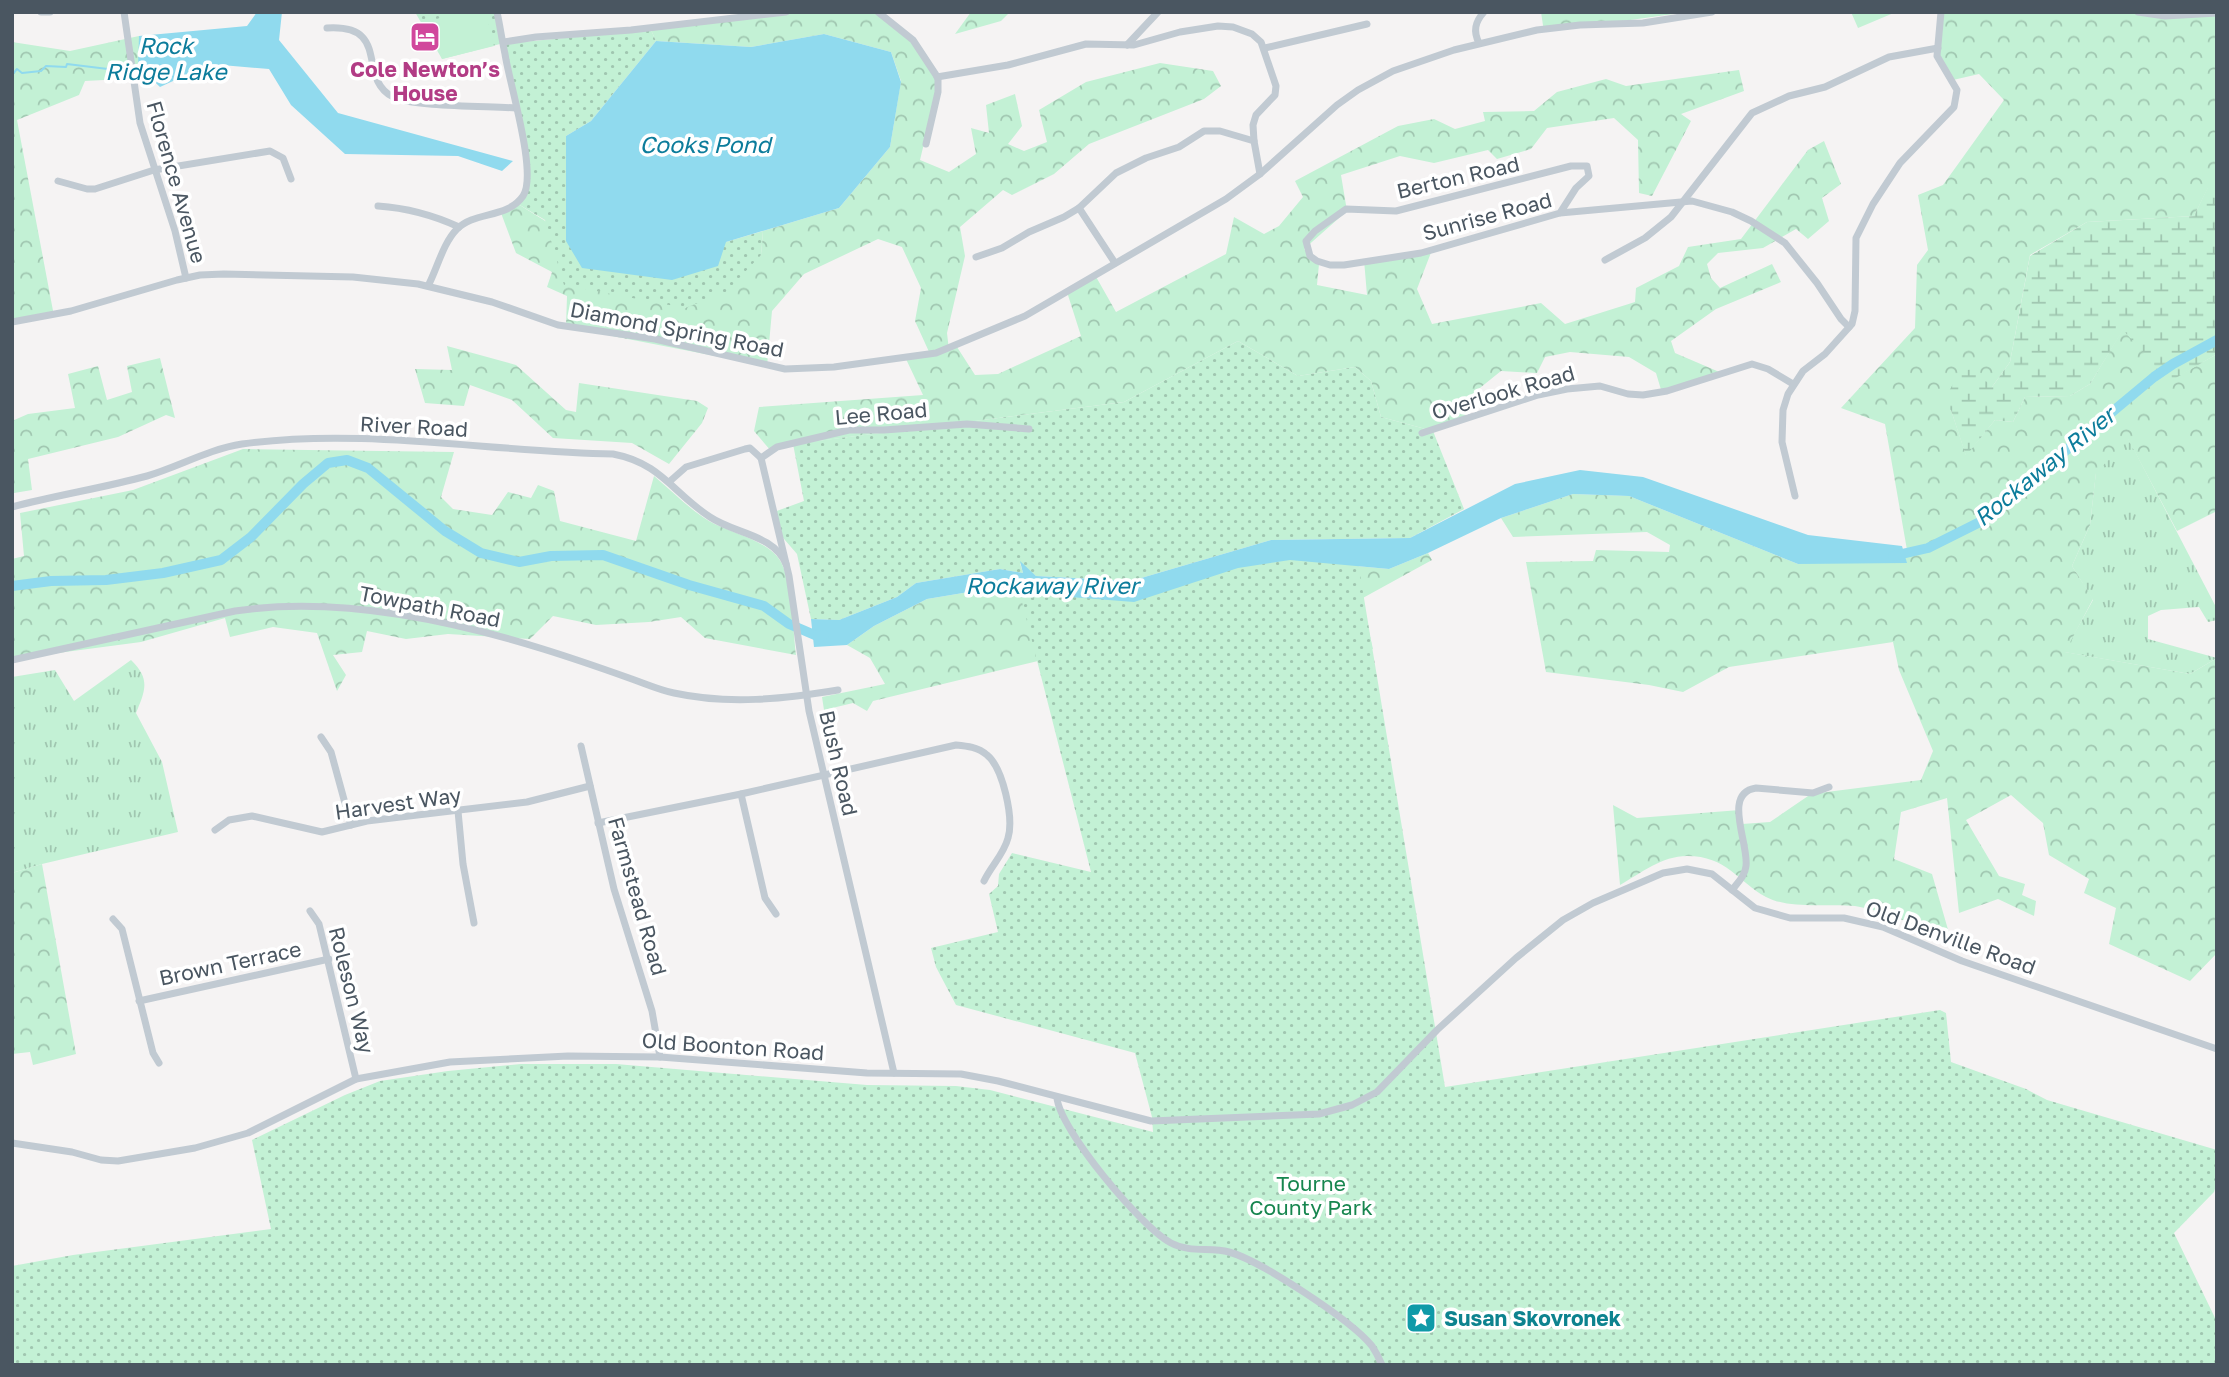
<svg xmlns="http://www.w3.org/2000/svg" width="2229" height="1377" viewBox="0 0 2229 1377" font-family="'Golos Text',sans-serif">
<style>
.grass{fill:url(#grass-tufts)}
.forest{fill:url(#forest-crowns)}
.wetland{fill:url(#wetland-marsh)}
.park{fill:url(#park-dots)}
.pitch{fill:#c3f1d5}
.water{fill:#90daee}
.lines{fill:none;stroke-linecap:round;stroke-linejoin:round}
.stream{stroke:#90daee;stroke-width:2}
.river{stroke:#90daee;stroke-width:10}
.minor{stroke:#c1cad2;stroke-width:7}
.labels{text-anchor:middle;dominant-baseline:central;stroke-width:7;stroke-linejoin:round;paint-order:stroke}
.hotel-label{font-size:21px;font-weight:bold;fill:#b23c85;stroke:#fff}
.street-label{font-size:21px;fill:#4a5661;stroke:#fff}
.park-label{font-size:21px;fill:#17864f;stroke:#fff}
.culture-label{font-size:21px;font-weight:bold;fill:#0d838f;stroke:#fff;text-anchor:start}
.water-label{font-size:23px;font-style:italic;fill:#0c7c9b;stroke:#fff}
</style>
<defs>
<pattern id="grass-tufts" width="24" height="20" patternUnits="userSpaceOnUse" patternTransform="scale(1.75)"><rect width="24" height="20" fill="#c3f1d5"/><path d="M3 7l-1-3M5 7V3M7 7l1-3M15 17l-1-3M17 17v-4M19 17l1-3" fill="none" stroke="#a0c6b0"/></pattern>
<pattern id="forest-crowns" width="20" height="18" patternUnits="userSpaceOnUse" patternTransform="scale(1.75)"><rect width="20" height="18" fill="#c3f1d5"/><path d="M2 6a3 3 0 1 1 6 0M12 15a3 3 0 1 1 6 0" fill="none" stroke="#a0c6b0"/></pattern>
<pattern id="wetland-marsh" width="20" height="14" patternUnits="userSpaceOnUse" patternTransform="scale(1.75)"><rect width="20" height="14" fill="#c3f1d5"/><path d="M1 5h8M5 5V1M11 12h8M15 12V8" fill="none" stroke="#a0c6b0"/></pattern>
<pattern id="park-dots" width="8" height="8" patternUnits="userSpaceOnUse" patternTransform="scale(1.75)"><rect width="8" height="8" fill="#c3f1d5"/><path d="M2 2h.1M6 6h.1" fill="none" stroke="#a0c6b0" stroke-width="1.8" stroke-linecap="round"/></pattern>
</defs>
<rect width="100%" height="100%" fill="#f5f3f3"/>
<!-- grass -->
<g class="grass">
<path d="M2128 438 2217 609V620L2208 622 2199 607 2161 610 2148 616V639L2217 658 2190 674 2064 652 2093 600 2072 566 2090 525 2096 472Z"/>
<path d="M131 660C151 679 145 691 136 713L162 762 178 832 42 864 12 873V677L55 670 74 701Z"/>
</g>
<!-- forest -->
<g class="forest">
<path d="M802 12H875L912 37 939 81 920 160 949 172 976 154 971 128 989 133 986 105 1015 94 1022 126 1008 144 1024 151 1047 142 1039 110 1086 82 1160 63 1213 71 1221 86 1204 99 1089 144 1054 174 1012 195 1003 190 960 227 965 256 947 333 949 350 957 347 975 375 998 374 1081 336 1067 292 1095 275 1116 312 1226 254 1234 217 1264 234 1279 226 1303 197 1295 181 1398 126 1434 119 1455 129 1485 121 1483 112 1534 111 1557 92 1606 79 1626 86 1739 70 1744 91 1681 114 1691 121 1652 196 1639 193 1638 140 1614 118 1547 128 1531 149 1497 159 1488 150 1434 163 1400 156 1341 175 1347 211 1304 249 1319 264 1317 285 1367 295 1364 260 1432 250 1417 289 1432 324 1541 303 1565 324 1635 302 1636 288 1679 266 1688 247 1741 239 1808 150 1824 141 1841 184 1822 198 1829 221 1808 239 1796 229 1763 248 1718 253 1707 264 1711 278 1720 288 1772 264 1781 282 1716 309 1671 341 1675 353 1724 374 1662 393 1656 373 1629 357 1570 352 1545 357 1537 373 1501 371 1460 404 1468 420 1433 431 1381 417 1371 381 1355 367 1298 376 1238 341 1124 402 794 444 771 451 754 431 759 407 923 395 906 359 930 354 915 321 921 288 902 247 878 239 804 274 772 311 767 366 566 327 567 296 547 287 552 272 516 253 501 213 518 204 685 308 761 255 763 231 839 208 890 147 901 81 891 52 824 34 751 47 656 41 651 30Z"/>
<path d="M971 12H1010L1001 21 955 34Z"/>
<path d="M1541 12H1688L1544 32Z"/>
<path d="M1851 12H1896L1858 28Z"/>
<path d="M1943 12H2217V188H2208L2194 216 2087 222 2030 255 2010 362 1992 387 1951 410 1966 455 1995 420 2013 422 2025 397 2070 396 2090 384 2123 329 2169 381 2217 354V511L2177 531 2128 439 2096 473 2090 525 2072 566 2093 599 2065 652 2190 674 2217 658V953L2190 981 2109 944 2116 908 2084 893 2089 879 2049 855 2043 823 2011 795 1966 820 1999 876 2025 884 2022 895 2036 901 2034 916 1998 899 1959 913 1947 798 1901 812 1894 859 1932 874 1951 940C1920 928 1888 911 1855 906 1828 903 1791 910 1766 897 1737 881 1727 856 1687 856 1662 856 1641 873 1620 885L1613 805 1637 818 1740 810 1742 824 1770 822 1811 794 1921 780 1933 751 1899 670 1893 642 1729 667 1683 692 1649 685 1546 672 1526 562 1593 561 1596 550 1669 552 1670 545 1647 532 1513 537 1501 518 1573 494 1629 496 1798 564 1907 550 1885 424 1841 408 1915 328 1917 265 1928 250 1918 195 1943 185 2004 100 1979 74 1953 80 1938 59Z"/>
<path d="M139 36V68L123 79 85 81 79 95 17 120 54 316 12 323V42L70 51Z"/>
<path d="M447 346 516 365 566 410 576 412 579 383 697 401 708 408 702 423 669 464 632 443 553 438 512 400 470 385 464 406 425 403 415 369 452 370Z"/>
<path d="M160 358 175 418 166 415 118 437 28 459 32 490 14 493 12 421 28 414 75 408 68 374 98 366 107 400 132 392 127 366Z"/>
<path d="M243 449 454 452 441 497 453 509 492 515 508 492 531 498 538 485 554 491 560 521 636 541 654 476C672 491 689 509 709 521 729 533 771 540 782 564 792 587 793 629 796 655L705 638 681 617 649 622 596 625 553 616 530 639 448 634 406 639 367 631 362 652 333 655 346 675 337 691 317 633 273 627 230 637 225 618 141 642 12 659V559L24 556 20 513 133 490Z"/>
<path d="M1428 553 1432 560 1361 599 1373 649 1195 637 1038 661 873 701 867 711 853 703 824 710 822 697 885 684 870 658 847 645 874 626 927 599 981 590 1134 602 1290 560 1389 569Z"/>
<path d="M42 864 76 1054 33 1065 30 1052 12 1054V873Z"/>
</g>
<!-- wetland -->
<path class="wetland" d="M2208 187 2217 188V354L2169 382 2123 330 2090 384 2070 396 2025 397 2013 422 1995 420 1966 456 1951 410 1941 406 1960 371 1974 369 1992 387 2010 362 2030 256 2087 222 2194 216Z"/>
<!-- park -->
<g class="park">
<path d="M415 12H495L501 44 651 30 656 41 591 121 566 136 726 242 763 231 761 255 726 292 685 308 564 285 545 220 518 204 529 176 500 44 442 59Z"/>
<path d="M1238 341 1298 376 1355 367 1371 381 1381 417 1433 431 1464 509 1410 538 1271 540 1131 581 1036 576 1020 563 1023 573 1000 569 916 583 897 597 839 620 811 619 797 554 778 532 774 512 804 501 793 444 1124 402Z"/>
<path d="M1357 556 1445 1087 1940 1010 1946 1013 1951 1062 2026 1089 2047 1100 2217 1150V1182L2214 1192 2174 1233 2217 1322V1365H12V1266L73 1255 271 1229 252 1140 345 1095 380 1081 448 1071 521 1064H616L867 1085 956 1086 990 1090 1153 1132 1152 1117 1135 1053 956 1005 936 967 931 948 998 932 989 894 998 886 999 874 1012 853 1091 872 1018 586 1100 590 1239 559Z"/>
</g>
<!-- pitch -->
<path class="pitch" d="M466 12 470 18 486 14 494 46 442 59 432 20Z"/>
<!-- water -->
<g class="water">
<path d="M257 12H282L279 40 338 113 513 161 502 171 458 156 345 154 291 105 269 69 210 64 160 87 138 66 139 36 247 26Z"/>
<path d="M824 34 891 52 901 82 890 147 839 208 726 242 718 266 672 280 582 268 566 241V136L591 121 656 41 751 47Z"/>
<path d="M1580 470 1643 477 1808 535 1902 546 1907 563 1798 564 1629 496 1573 494 1501 518 1428 553 1389 569 1290 560 1238 568 1134 602 981 590 927 599 874 626 847 645 814 647 811 619 839 620 897 597 916 583 1000 569 1023 573 1020 561 1036 576 1131 581 1271 540 1410 538 1515 484Z"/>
</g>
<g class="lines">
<!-- stream -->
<path class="stream" d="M12 75 17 69 22 73 41 71 46 66 66 67 67 64 116 70 126 65"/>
<!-- river -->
<g class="river">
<path d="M1893 556 1928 548 1980 522 2154 377 2173 364 2217 340"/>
<path d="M12 586 51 581 106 580 163 573 221 560 251 537 303 484 328 463 347 460 368 468 445 531 481 553 519 562 551 556 603 555 689 585 764 606 789 624 817 636 824 635"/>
</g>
<!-- minor -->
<g class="minor">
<path d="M41 12H50"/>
<path d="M124 12 140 123 175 231 186 278"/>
<path d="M878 12 913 40 938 78V92L926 144"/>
<path d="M2138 12 2165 16 2217 13"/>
<path d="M327 28C392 24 356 78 393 97 411 107 491 106 516 108"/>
<path d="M504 42 536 37 631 30 786 12"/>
<path d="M1479 43C1473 31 1475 22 1484 12"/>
<path d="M1127 45 1158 12"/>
<path d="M1265 48 1367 24"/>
<path d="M937 77 1008 65 1086 44 1134 45 1180 32 1218 26 1233 27 1252 34 1261 42 1276 86 1275 95 1256 115 1253 125 1254 141 1260 174"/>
<path d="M58 181 87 189H95L154 170 270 151 283 158 291 179"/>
<path d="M378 206C407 208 433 215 459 227"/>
<path d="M1079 208 1115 263"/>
<path d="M1560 213 1576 188 1589 176 1587 166H1571L1396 211 1346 209 1315 231 1306 241 1310 256 1317 261 1330 265H1344L1421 253 1560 213 1692 201 1732 212 1751 221 1785 243 1817 283 1841 319 1849 327"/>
<path d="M976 257 1002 248 1029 232 1064 217 1079 208 1116 173 1146 158 1179 147 1204 131H1220L1254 141"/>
<path d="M1605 260 1645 238 1671 217 1752 113 1789 96 1825 87 1889 57 1938 48"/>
<path d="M428 286C437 269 443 243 457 229 475 211 507 219 523 196 538 174 509 82 505 54 502 40 500 26 497 12"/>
<path d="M12 322 71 311 177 280 200 275 224 274 353 277 418 284 492 302 558 325 655 339 785 369 834 367 936 353 1025 316 1226 199 1260 174 1337 105 1358 90 1393 71 1454 50 1537 30 1580 25 1643 23 1712 12"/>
<path d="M1422 433 1538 395 1567 389 1600 386 1628 394 1643 395 1667 391 1752 364 1768 369 1793 384"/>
<path d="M761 458 789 576 809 711 894 1073"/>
<path d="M761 458 777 447 849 430H884L967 424 1029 429"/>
<path d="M669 482 686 467 745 449 750 448 761 458"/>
<path d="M1795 496 1782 442 1783 410 1788 394 1803 371 1825 354 1852 324 1855 311 1856 238 1873 204 1900 163 1954 107 1957 90 1937 56 1941 12"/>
<path d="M12 507C57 495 103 488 147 476 178 467 209 449 242 444 363 427 491 452 613 454 661 463 673 493 710 517 735 534 773 534 786 564"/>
<path d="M12 660 235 611C335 596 447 619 543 649 572 658 601 668 629 678 644 683 659 690 674 693 729 705 783 699 838 690"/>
<path d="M321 737 331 752 351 825"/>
<path d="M581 746 614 889 652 1011 660 1057"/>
<path d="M741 794 765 898 776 914"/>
<path d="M458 811 463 864 474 923"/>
<path d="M598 823 741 794 956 745C967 746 978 747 987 755 1003 768 1014 818 1008 838 1004 854 991 866 984 881"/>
<path d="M215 830 229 820 252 816 322 832 367 821 527 802 590 786"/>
<path d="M1732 890C1738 882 1745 876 1746 866 1749 843 1722 793 1756 788L1813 793 1829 787"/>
<path d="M310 911 319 924 356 1079"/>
<path d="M113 919 122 929 153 1053 159 1063"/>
<path d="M139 1001 329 959"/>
<path d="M1057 1098C1060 1130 1142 1228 1171 1243 1190 1253 1210 1247 1229 1252 1261 1261 1351 1320 1372 1346 1376 1352 1379 1358 1382 1365"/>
<path d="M12 1143 72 1152 101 1160 118 1161 195 1148 248 1133 356 1079 450 1062 568 1056 660 1057 867 1073 961 1074 998 1081 1151 1121 1319 1114 1352 1105 1377 1092 1437 1030 1516 958 1563 920 1593 903 1663 873 1687 869 1712 874 1755 908 1790 918H1844L1883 927 1962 961 2217 1049"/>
</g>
</g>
<!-- icons -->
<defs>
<g id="hotel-square" transform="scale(1.575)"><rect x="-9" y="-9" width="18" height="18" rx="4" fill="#d1479c" stroke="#fff"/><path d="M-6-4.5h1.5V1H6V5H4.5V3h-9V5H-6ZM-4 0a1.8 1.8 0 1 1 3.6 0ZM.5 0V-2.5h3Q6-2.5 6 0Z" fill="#fff"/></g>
<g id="sight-square" transform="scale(1.575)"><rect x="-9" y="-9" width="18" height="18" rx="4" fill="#0f9aa8" stroke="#fff"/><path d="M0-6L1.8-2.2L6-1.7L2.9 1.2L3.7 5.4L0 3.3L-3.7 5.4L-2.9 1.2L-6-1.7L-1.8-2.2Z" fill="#fff"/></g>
</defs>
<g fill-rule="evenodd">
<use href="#hotel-square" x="425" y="37"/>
<use href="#sight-square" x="1421" y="1318"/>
</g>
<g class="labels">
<!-- hotel labels -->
<g class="hotel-label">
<text x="425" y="69">Cole Newton’s<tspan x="425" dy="24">House</tspan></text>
</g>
<!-- street labels -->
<g class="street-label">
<text transform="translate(1458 177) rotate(-13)">Berton Road</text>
<text transform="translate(177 182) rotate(74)">Florence Avenue</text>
<text transform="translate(1487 216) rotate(-15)">Sunrise Road</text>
<text transform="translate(677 329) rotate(11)">Diamond Spring Road</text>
<text transform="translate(1503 392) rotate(-16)">Overlook Road</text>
<text transform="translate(881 413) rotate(-5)">Lee Road</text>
<text transform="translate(414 426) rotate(3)">River Road</text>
<text transform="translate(430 606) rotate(11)">Towpath Road</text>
<text transform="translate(839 763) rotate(77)">Bush Road</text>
<text transform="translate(398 803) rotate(-8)">Harvest Way</text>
<text transform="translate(638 896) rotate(74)">Farmstead Road</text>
<text transform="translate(1951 937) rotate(20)">Old Denville Road</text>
<text transform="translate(230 963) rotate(-12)">Brown Terrace</text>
<text transform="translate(352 990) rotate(76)">Roleson Way</text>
<text transform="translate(733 1046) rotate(4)">Old Boonton Road</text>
</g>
<!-- park labels -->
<g class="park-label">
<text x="1311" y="1183">Tourne<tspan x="1311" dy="24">County Park</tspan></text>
</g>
<!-- culture labels -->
<g class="culture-label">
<text x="1444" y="1318">Susan Skovronek</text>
</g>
<!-- water labels -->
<g class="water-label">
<text x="166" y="45">Rock<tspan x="166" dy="26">Ridge Lake</tspan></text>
<text x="705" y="144">Cooks Pond</text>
<text transform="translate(2044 466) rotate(-39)">Rockaway River</text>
<text x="1052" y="585">Rockaway River</text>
</g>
</g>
<!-- border -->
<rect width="2229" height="1377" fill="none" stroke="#4a5661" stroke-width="28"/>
</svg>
